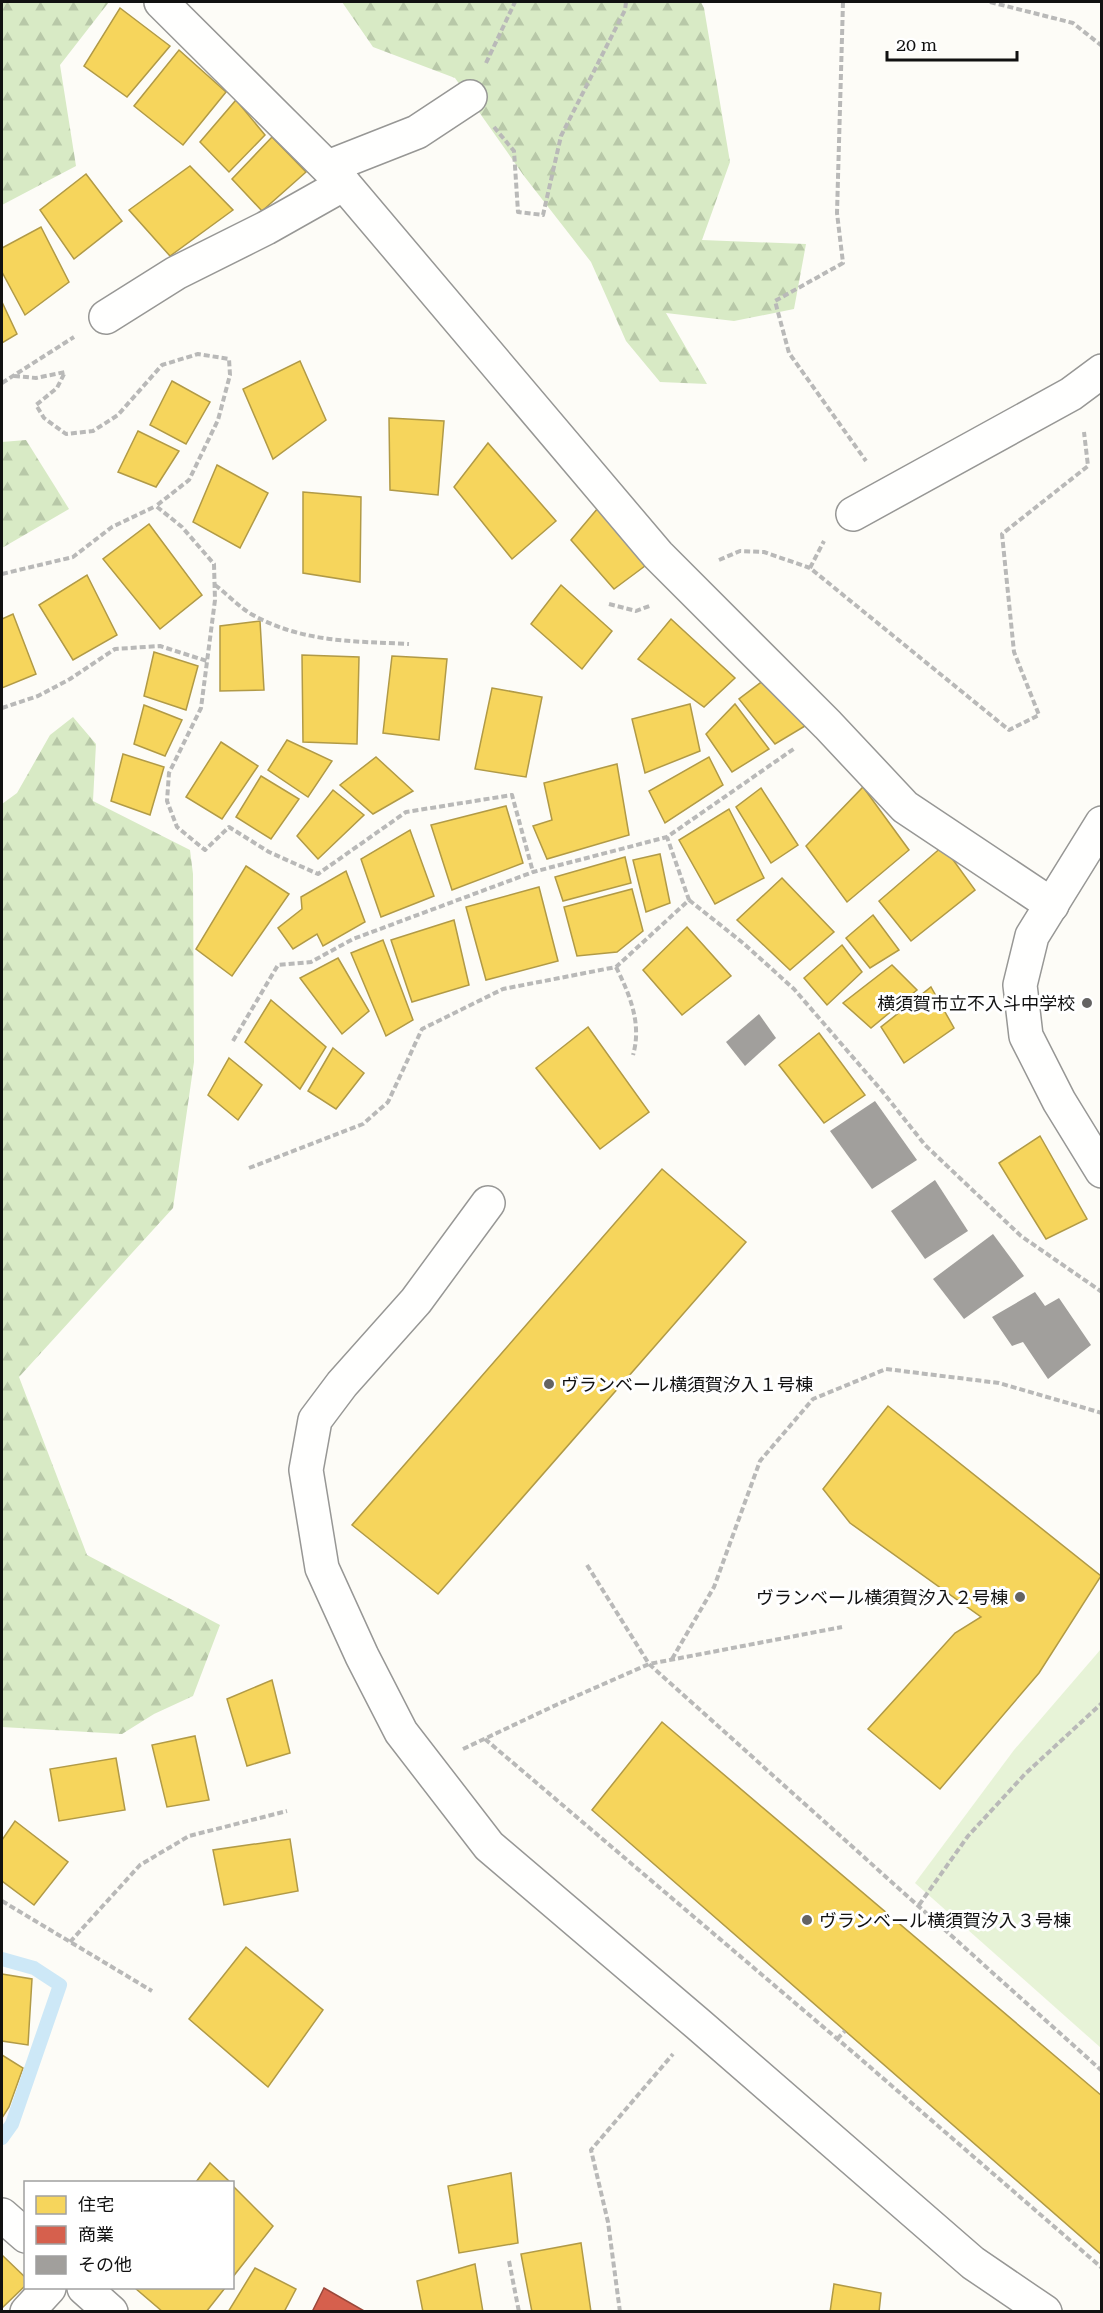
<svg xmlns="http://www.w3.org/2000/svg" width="1103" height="2313" viewBox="0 0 1103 2313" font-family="'Roboto Serif','Noto Sans JP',serif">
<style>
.forest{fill:url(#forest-firs)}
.park{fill:#e7f3d7}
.homes{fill:#f6d55c;stroke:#b19a46;stroke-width:1.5}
.shops{fill:#d6604d;stroke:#9b483b;stroke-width:1.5}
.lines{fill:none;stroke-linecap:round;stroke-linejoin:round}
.stream{stroke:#cde8f7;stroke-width:14}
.building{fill:#a19f9c}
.minor-casing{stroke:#979795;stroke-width:36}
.path{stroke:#b9b9b8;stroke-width:4;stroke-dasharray:6 3;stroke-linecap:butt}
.minor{stroke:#fffffe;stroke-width:33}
.poi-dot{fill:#646362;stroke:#fff;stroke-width:2}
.labels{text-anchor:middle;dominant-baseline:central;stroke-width:6;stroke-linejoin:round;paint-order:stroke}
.poi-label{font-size:18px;fill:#111;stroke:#fff;text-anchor:end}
</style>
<defs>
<pattern id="forest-firs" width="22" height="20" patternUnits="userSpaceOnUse" patternTransform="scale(1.5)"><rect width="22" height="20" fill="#d8eac5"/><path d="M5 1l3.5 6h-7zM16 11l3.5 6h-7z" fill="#b8c8a8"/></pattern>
</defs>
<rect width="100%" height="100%" fill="#fdfcf7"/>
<!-- forest -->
<g class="forest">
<path d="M2 2H109L60 65 76 166 2 205Z"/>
<path d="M342 2H701L704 8 730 162 702 240 806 244 794 309 734 321 666 313 707 384 660 382 626 341 591 262 524 176 455 78 373 47Z"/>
<path d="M26 440 69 509 2 548V442Z"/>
<path d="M73 717 96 744 93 801 190 850 193 874 194 1062 173 1208 19 1377 87 1555 220 1625 193 1696 154 1714 122 1734 2 1727V804L17 793 50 735Z"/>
</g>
<!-- park -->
<path class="park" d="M1101 1649V2048L915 1883 1014 1750Z"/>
<!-- homes -->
<g class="homes">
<path d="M120 8 170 46 127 97 84 66Z"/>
<path d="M179 50 226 92 183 145 134 106Z"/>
<path d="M236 100 265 135 229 172 200 142Z"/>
<path d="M272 137 306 172 262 211 232 179Z"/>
<path d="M190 166 233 210 170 256 129 210Z"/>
<path d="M86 174 122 221 74 259 40 210Z"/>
<path d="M41 227 69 282 25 315 2 272V248Z"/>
<path d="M2 302 17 334 2 343Z"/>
<path d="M300 361 326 420 273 459 243 389Z"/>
<path d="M172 381 210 402 186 444 150 425Z"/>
<path d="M389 418 444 421 438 495 390 490Z"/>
<path d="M138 431 179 451 156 487 118 472Z"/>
<path d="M488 443 556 521 512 559 454 487Z"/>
<path d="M217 465 268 493 240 548 193 522Z"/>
<path d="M303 492 361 497 360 582 303 573Z"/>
<path d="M598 508 649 563 614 589 571 540Z"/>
<path d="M149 524 202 595 160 629 103 559Z"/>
<path d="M87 575 117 635 73 660 39 605Z"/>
<path d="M561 585 612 631 582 669 531 624Z"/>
<path d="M13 614 36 674 2 688V619Z"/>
<path d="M671 619 735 678 704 707 638 659Z"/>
<path d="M260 621 264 690 220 691V626Z"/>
<path d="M154 652 198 666 186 710 144 696Z"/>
<path d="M302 655 359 657 357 744 303 742Z"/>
<path d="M392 656 447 659 439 740 383 733Z"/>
<path d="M768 677 810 723 775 744 739 699Z"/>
<path d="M492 688 542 697 526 777 475 769Z"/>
<path d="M690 704 700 751 645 773 632 719Z"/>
<path d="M735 704 769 749 732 772 706 734Z"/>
<path d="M144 705 182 720 165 756 134 744Z"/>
<path d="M287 740 332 761 308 797 268 770Z"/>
<path d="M221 742 258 766 222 819 186 797Z"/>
<path d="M123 754 164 767 150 815 111 801Z"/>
<path d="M376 757 413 791 373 814 340 785Z"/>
<path d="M709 757 723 785 665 823 649 791Z"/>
<path d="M617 764 629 835 547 859 533 826 552 820 544 783Z"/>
<path d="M261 776 299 799 271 839 236 817Z"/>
<path d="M863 787 909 850 847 902 806 846Z"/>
<path d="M761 788 798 845 771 863 736 807Z"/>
<path d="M333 790 364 815 318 859 297 836Z"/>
<path d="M506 806 523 863 452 890 431 825Z"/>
<path d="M729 809 764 878 715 904 679 840Z"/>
<path d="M410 830 434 896 381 917 361 859Z"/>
<path d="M943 846 975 890 911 941 879 901Z"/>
<path d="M660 854 670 903 646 912 633 860Z"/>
<path d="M625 857 631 883 563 901 555 877Z"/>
<path d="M246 866 289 894 232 976 196 949Z"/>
<path d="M346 871 365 922 323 946 317 934 293 949 278 928 302 909 301 897Z"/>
<path d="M782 878 834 932 790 970 737 920Z"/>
<path d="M539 887 558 961 486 980 466 907Z"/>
<path d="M632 889 643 931 617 952 577 956 564 907Z"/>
<path d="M873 915 899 950 870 968 846 938Z"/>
<path d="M454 920 469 985 412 1002 391 940Z"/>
<path d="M687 927 731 976 682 1015 643 970Z"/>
<path d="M383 940 413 1020 386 1036 351 953Z"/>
<path d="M842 945 862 972 827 1005 804 978Z"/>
<path d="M338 958 369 1011 342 1034 300 978Z"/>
<path d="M892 965 917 990 871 1028 843 1003Z"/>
<path d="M931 987 954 1028 904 1063 881 1027Z"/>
<path d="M271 1000 326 1047 300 1089 245 1042Z"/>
<path d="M588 1027 649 1112 600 1149 536 1068Z"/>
<path d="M819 1033 865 1095 824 1123 779 1065Z"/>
<path d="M333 1048 364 1073 336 1109 308 1091Z"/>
<path d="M229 1058 262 1085 238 1120 208 1095Z"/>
<path d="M1040 1136 1087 1219 1046 1239 999 1163Z"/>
<path d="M662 1169 746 1242 438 1594 352 1525Z"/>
<path d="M888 1406 1101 1576 1039 1673 940 1789 868 1729 955 1633 981 1617 850 1523 823 1489Z"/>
<path d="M272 1680 290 1753 247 1766 227 1699Z"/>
<path d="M662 1722 1102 2096V2255L592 1810Z"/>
<path d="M195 1736 209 1800 167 1807 152 1745Z"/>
<path d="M116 1758 125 1810 59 1821 50 1769Z"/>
<path d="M15 1821 68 1862 34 1905 2 1881V1840Z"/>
<path d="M290 1839 298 1891 224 1905 213 1850Z"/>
<path d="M246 1947 323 2010 268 2087 189 2019Z"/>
<path d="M2 1974 32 1979 28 2045 2 2041Z"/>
<path d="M2 2055 23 2068 9 2107 2 2118Z"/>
<path d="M210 2163 230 2182H196Z"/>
<path d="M511 2173 518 2243 459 2253 448 2186Z"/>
<path d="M232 2185 273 2226 232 2278Z"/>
<path d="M581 2243 591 2312H532L521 2254Z"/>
<path d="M2 2255 26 2278V2285L2 2308Z"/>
<path d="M475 2264 483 2312H423L417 2281Z"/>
<path d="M255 2268 296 2289 284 2312H228Z"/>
<path d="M834 2284 881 2293 879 2312H830Z"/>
<path d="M135 2288H225L206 2312H163Z"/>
</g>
<!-- shops -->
<path class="shops" d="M324 2288 366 2312H312Z"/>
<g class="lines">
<!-- stream -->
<path class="stream" d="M2 1959 34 1968 60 1985 12 2124 2 2138"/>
</g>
<!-- building -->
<g class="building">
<path d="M759 1014 776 1038 745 1066 726 1042Z"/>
<path d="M875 1101 917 1160 872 1189 830 1131Z"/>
<path d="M935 1180 968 1231 925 1259 891 1211Z"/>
<path d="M993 1234 1024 1276 964 1319 933 1279Z"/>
<path d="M1035 1292 1045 1306 1059 1298 1091 1345 1048 1379 1023 1342 1012 1346 992 1317Z"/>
</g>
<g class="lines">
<!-- minor casing -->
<g class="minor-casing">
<g id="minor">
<path d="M161 2 344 184 658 555 828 725 905 807 1052 905"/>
<path d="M328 167 417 132 470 97"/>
<path d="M106 317 176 273 266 228 344 184"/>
<path d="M853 514 1071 394 1102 371"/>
<path d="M1102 823 1032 936 1020 985 1026 1036 1059 1101 1102 1171"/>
<path d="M488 1203 416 1301 342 1384 315 1420 306 1470 322 1568 362 1656 401 1732 489 1846 698 2024 973 2263 1045 2312"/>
<path d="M2 2215 26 2236"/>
<path d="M84 2288 111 2312"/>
<path d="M27 2312 49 2288"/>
</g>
</g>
<!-- path -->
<g class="path">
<path d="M843 2 837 213 843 263 775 301 789 353 866 461"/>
<path d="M990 2 1073 23 1102 46"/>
<path d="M486 63 515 2"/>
<path d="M494 127 514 151 518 212 543 215 561 136 625 10 626 2"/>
<path d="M14 376 36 378 65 372 57 388 36 405 44 418 66 434 93 431 118 415 162 365 198 354 229 359 230 375 218 420 189 480 156 506 182 527 214 564 215 600 201 708 169 773 167 801 177 827 205 850 229 827 269 852 318 874 406 812 512 795 533 872"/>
<path d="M2 383 74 337"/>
<path d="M719 560 740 551 764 552 810 568 1009 730 1039 715 1014 652 1002 534 1088 466 1084 432"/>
<path d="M810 568 824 541"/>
<path d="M2 574 73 557 112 527 156 506"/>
<path d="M215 585C227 594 238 606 251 614 303 643 352 641 409 644"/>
<path d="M609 604 636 611 652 605"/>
<path d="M2 708 38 696 70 679 115 649 160 646 207 661"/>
<path d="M689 900 743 943 794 989 882 1091 925 1145 1021 1236 1102 1292"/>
<path d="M616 967C630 995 642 1024 633 1055"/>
<path d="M233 1041 278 965 311 962 353 939 533 872 667 837 795 748"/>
<path d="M249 1168 363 1124 388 1102 422 1029 503 989 616 967 689 900 667 837"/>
<path d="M587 1565 649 1664 1102 2071"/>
<path d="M672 1659 714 1587 760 1461 813 1399 886 1369 999 1383 1102 1413"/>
<path d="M485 1739 855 2054 1102 2268"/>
<path d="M463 1749 556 1705 649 1664 842 1627"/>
<path d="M2 1901 152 1991"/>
<path d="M919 1905 968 1836 1025 1774 1102 1703"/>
<path d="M70 1942 140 1865 189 1836 287 1811"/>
<path d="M837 2039 845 2031"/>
<path d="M509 2261 519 2312"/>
<path d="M620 2312 608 2222 591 2150 673 2054"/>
</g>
<!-- minor -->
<use href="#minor" class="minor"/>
</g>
<!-- markers -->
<g class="poi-dot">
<circle cx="1087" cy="1003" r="6"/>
<circle cx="549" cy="1384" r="6"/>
<circle cx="1020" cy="1597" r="6"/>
<circle cx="807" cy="1920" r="6"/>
</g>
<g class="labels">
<!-- poi labels -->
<g class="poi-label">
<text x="1075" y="1003">横須賀市立不入斗中学校</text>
<text x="561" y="1384" text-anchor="start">ヴランベール横須賀汐入１号棟</text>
<text x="1008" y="1597">ヴランベール横須賀汐入２号棟</text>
<text x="819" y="1920" text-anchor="start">ヴランベール横須賀汐入３号棟</text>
</g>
</g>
<!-- border -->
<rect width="1103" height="2313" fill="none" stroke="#111111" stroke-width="6"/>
<!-- legend -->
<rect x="24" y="2181" width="210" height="108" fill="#ffffff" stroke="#a0a0a0" stroke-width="1.5"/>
<rect x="36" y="2196" width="30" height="18" fill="#f6d55c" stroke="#a0a0a0" stroke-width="1.5"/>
<text x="78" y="2211" font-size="18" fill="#111111">住宅</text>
<rect x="36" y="2226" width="30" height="18" fill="#d6604d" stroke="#a0a0a0" stroke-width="1.5"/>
<text x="78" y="2241" font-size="18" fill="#111111">商業</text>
<rect x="36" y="2256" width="30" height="18" fill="#a19f9c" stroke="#a0a0a0" stroke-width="1.5"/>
<text x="78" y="2271" font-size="18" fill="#111111">その他</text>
<!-- scale -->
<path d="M887 51v9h130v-9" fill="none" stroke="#111111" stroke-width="3"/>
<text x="896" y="51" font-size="18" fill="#111111" stroke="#ffffff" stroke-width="4.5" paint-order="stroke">20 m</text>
</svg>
